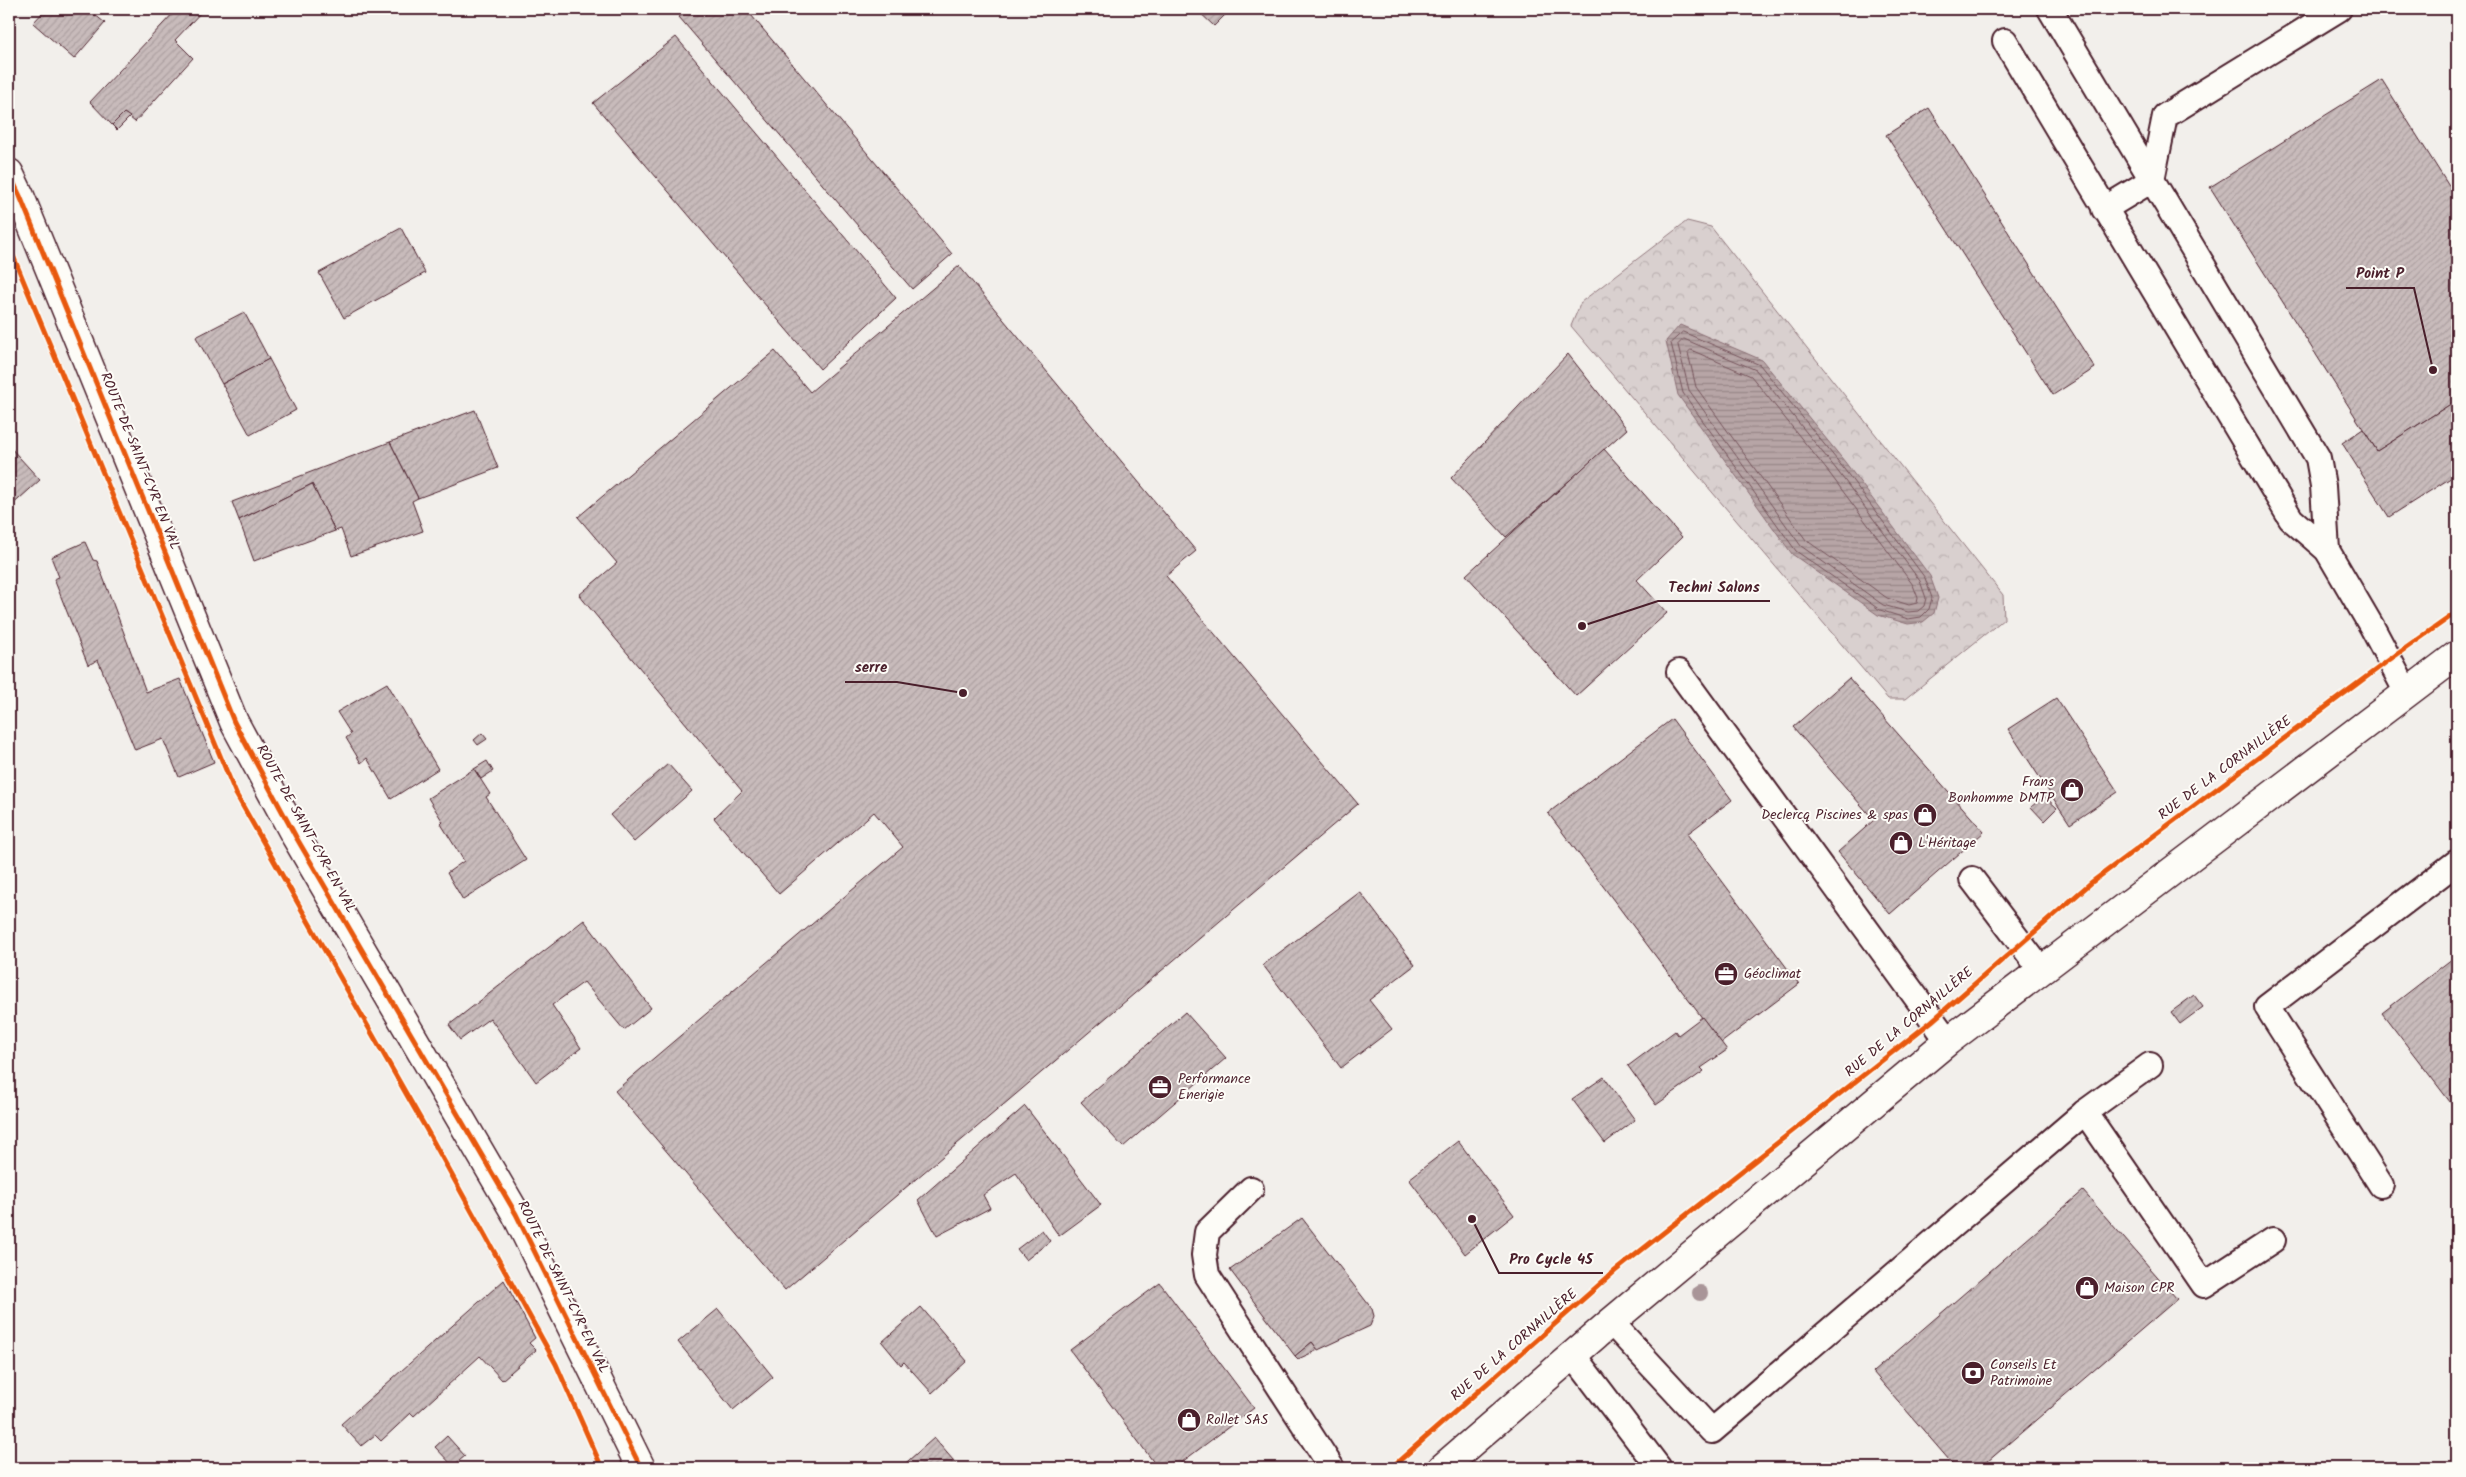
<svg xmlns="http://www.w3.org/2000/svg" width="2466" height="1477" viewBox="0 0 2466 1477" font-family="Kalam,sans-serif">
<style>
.forest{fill:url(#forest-crowns);stroke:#92787d}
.water{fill:url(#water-rules);stroke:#8b6f75}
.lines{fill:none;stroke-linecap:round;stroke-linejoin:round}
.shore{stroke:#76555c;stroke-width:1}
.building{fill:url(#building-hatch);stroke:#4a1f2b}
.service-casing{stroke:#4a1f2b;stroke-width:28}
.tertiary-casing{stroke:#4a1f2b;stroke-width:31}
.secondary-casing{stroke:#4a1f2b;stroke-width:31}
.service{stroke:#fdfcf7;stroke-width:24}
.tertiary{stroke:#fdfcf7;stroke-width:28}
.secondary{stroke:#fdfcf7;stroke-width:28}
.cycleway-casing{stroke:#fdfcf7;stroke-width:8}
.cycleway{stroke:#e8590c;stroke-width:5}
.tree{fill:#a99598}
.labels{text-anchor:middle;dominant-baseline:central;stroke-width:4;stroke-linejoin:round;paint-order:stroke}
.street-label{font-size:14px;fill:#4a1f2b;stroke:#fdfcf7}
.poi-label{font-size:14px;fill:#4a1f2b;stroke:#fdfcf7;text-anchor:start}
.leader{fill:none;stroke:#4a1f2b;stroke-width:2}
.callout-dot{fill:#4a1f2b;stroke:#fdfcf7;stroke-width:2}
.callout-label{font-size:15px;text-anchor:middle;font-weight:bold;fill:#4a1f2b;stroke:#fdfcf7;stroke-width:4;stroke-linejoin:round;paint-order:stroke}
</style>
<defs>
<pattern id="forest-crowns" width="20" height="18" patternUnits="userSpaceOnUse" patternTransform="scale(1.25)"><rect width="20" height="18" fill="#d9d0cf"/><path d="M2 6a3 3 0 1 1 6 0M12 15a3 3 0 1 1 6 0" fill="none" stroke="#bcb2b2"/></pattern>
<pattern id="water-rules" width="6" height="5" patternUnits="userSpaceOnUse" patternTransform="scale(1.25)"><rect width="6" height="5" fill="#b7a5a6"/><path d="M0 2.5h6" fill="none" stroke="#978687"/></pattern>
<pattern id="building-hatch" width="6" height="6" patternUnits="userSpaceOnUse" patternTransform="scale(1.25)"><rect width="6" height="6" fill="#c8bbbb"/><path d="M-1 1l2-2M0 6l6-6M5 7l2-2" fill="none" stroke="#ada0a1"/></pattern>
</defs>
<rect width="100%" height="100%" fill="#f2efeb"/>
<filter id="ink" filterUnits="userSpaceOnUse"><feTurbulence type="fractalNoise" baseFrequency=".02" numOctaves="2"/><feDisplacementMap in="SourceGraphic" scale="10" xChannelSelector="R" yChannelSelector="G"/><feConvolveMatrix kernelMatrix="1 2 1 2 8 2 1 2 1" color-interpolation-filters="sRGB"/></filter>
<g filter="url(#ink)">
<!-- forest -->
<path class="forest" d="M1687 221 1711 227 2003 595 2004 619 1905 699H1888L1571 326 1581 302Z"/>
<!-- water -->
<path class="water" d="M1680 325 1762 360 1845 462 1930 576 1938 598 1934 613 1923 622 1908 624 1878 615 1792 554 1678 395 1666 341Z"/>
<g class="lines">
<!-- shore -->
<g class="shore">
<path d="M1683 332 1760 365 1841 465 1925 578 1932 598 1929 609 1921 617 1908 619 1880 610 1796 551 1683 393 1671 343Z"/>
<path d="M1684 339 1756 370 1836 469 1920 581 1926 598 1924 606 1918 611 1908 612 1883 605 1801 546 1689 390 1678 345Z"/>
<path d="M1691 350 1751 376 1830 474 1913 585 1918 598 1917 603 1909 605 1887 598 1806 540 1696 387 1688 353Z"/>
</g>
</g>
<!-- building -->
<g class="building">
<path d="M46 9H88L105 23 74 59 33 23Z"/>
<path d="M177 9H204L175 40 193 58 135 122 124 113 112 125 90 102Z"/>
<path d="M689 9H746L952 254 912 289 679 17Z"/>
<path d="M1196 9H1231L1214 26Z"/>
<path d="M676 37 896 298 820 369 593 103Z"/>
<path d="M2382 80 2457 199V400L2377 451 2210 187Z"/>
<path d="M1929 108 2095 368 2053 395 1886 135Z"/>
<path d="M124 113 130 117 117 130 112 125Z"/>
<path d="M401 228 425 273 344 318 319 273Z"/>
<path d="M959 266 1196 551 1166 576 1358 804 785 1290 615 1091 903 847 874 812 779 894 714 818 742 791 579 595 617 563 578 517 775 351 810 392Z"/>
<path d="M244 312 269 359 222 384 196 337Z"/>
<path d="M1568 354 1627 429 1506 537 1451 478Z"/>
<path d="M269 359 296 410 250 435 222 384Z"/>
<path d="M2457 400V474L2389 517 2342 443 2363 429 2377 451Z"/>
<path d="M475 410 498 468 418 498 390 442Z"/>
<path d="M390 442 418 498 412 501 423 531 351 556 341 529 335 531 312 484 239 520 232 502Z"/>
<path d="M9 446 40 480 9 508Z"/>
<path d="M1604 449 1682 537 1637 580 1667 613 1576 696 1466 575Z"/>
<path d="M312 484 335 531 254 561 239 520Z"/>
<path d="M85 542 93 560 97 561 146 692 180 679 214 762 179 777 163 739 135 750 98 660 88 665 54 579 59 577 51 557Z"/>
<path d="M1849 678 1984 832 1890 914 1838 852 1874 820 1793 727Z"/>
<path d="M387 683 438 769 391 799 367 758 361 763 346 738 351 734 337 712Z"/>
<path d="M2056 698 2118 792 2070 824 2008 729Z"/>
<path d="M1672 719 1732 800 1687 834 1799 984 1721 1043 1548 813Z"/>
<path d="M482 733 487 739 478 745 474 740Z"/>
<path d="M487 761 493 771 481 779 474 769Z"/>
<path d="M668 764 692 791 634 842 610 815Z"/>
<path d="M474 769 490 794 486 797 526 860 463 900 447 873 464 861 441 824 443 822 428 798Z"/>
<path d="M2044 796 2057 808 2044 821 2031 807Z"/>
<path d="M1360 892 1415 965 1369 1000 1392 1029 1341 1068 1263 965Z"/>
<path d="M584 920 651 1008 624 1030 584 982 552 1005 581 1048 536 1082 490 1018 460 1040 449 1025Z"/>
<path d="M2457 955V1111L2382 1013Z"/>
<path d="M2194 995 2203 1007 2180 1024 2171 1012Z"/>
<path d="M1185 1012 1226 1058 1123 1147 1081 1102Z"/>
<path d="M1702 1017 1727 1050 1701 1068 1704 1071 1656 1105 1628 1066 1675 1031 1678 1035Z"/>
<path d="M1604 1077 1635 1120 1605 1143 1572 1099Z"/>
<path d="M1025 1106 1101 1205 1059 1236 1016 1173 983 1195 990 1208 937 1236 918 1200Z"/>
<path d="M1458 1141 1514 1215 1465 1254 1409 1179Z"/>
<path d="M2083 1191 2177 1299 1980 1468H1956L1873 1372Z"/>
<path d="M1302 1218 1372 1309 1374 1316 1370 1326 1318 1350 1312 1342 1295 1356 1230 1270Z"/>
<path d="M1042 1230 1050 1241 1026 1260 1017 1249Z"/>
<path d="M504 1280 535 1338 529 1343 536 1350 502 1380 480 1356 414 1416 411 1413 381 1441 375 1435 361 1446 341 1424Z"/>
<path d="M1160 1283 1254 1408 1174 1468H1158L1070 1350Z"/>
<path d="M921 1307 967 1361 932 1393 904 1362 901 1365 882 1342Z"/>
<path d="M718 1309 773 1377 733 1410 678 1342Z"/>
<path d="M1312 1342 1318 1350 1298 1359 1295 1356Z"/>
<path d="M447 1436 465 1456 453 1466 435 1447Z"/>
<path d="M934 1438 960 1468H900Z"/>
</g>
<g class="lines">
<!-- service casing -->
<g class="service-casing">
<g id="service">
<path d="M2050 9 2318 458 2323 486 2327 550"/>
<path d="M2005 41 2291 519 2327 550 2372 627 2407 693"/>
<path d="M2104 209 2152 180 2165 116 2339 9"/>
<path d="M1679 672 1948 1041"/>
<path d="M1972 879 2041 970"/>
<path d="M2085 1112 2204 1285 2273 1240"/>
<path d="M2381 1185 2267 1007 2457 862"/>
<path d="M1251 1189 1207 1232 1204 1255 1207 1275 1332 1468"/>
<path d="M1611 1322 1712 1431 2085 1112 2150 1065"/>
<path d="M1573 1355 1659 1468"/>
</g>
</g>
<!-- tertiary casing -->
<g class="tertiary-casing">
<path id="tertiary" d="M9 173 20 196 234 722 296 837 516 1214 641 1468"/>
</g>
<!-- secondary casing -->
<g class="secondary-casing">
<path id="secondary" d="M1442 1468 1611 1322 1948 1041 2457 655"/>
</g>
<!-- service -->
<use href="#service" class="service"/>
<!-- tertiary -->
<use href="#tertiary" class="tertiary"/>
<!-- secondary -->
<use href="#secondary" class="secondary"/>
<!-- cycleway casing -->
<g class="cycleway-casing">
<g id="cycleway">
<path d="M9 173 20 196 234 722 296 837 516 1214 641 1468"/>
<path d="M9 246 236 794 433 1141 556 1364 602 1468"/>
<path d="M1391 1468 1615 1271 1932 1021 2092 882 2389 660 2457 612"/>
</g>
</g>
<!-- cycleway -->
<use href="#cycleway" class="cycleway"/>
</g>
<!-- trees -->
<circle class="tree" cx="1700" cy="1293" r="8"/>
</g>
<!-- icons -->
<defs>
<g id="shop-disc" transform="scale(1.25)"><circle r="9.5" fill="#4a1f2b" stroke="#fdfcf7"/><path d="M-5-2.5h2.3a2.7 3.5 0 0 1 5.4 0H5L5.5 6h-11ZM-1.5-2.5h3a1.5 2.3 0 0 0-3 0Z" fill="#fff"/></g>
<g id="office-disc" transform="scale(1.25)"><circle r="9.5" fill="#4a1f2b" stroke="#fdfcf7"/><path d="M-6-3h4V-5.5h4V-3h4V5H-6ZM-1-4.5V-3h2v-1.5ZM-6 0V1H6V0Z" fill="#fff"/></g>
<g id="bank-disc" transform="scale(1.25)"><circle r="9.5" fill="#4a1f2b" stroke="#fdfcf7"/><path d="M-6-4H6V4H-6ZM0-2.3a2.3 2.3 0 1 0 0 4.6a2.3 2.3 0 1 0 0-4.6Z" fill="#fff"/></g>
</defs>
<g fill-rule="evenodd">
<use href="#shop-disc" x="2072" y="790"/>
<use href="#shop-disc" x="1925" y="815"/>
<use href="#shop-disc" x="1901" y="843"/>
<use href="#office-disc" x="1726" y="974"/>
<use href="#office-disc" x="1160" y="1087"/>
<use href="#shop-disc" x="2087" y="1288"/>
<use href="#bank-disc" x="1973" y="1373"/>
<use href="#shop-disc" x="1189" y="1420"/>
</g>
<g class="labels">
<!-- street labels -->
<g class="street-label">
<text transform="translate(140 461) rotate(68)">ROUTE DE SAINT-CYR EN VAL</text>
<text transform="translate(2225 768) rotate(-37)">RUE DE LA CORNAILLÈRE</text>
<text transform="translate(306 829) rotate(61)">ROUTE DE SAINT-CYR EN VAL</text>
<text transform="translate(1909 1022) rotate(-40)">RUE DE LA CORNAILLÈRE</text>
<text transform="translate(563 1287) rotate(64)">ROUTE DE SAINT-CYR EN VAL</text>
<text transform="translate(1514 1345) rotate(-41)">RUE DE LA CORNAILLÈRE</text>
</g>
<!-- poi labels -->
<g class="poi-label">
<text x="2054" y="782" text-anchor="end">Frans<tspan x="2054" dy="16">Bonhomme DMTP</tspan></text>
<text x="1908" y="815" text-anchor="end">Declercq Piscines &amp; spas</text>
<text x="1918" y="843">L'Héritage</text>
<text x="1744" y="974">Géoclimat</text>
<text x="1178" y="1079">Performance<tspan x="1178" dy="16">Enerigie</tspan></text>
<text x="2104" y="1288">Maison CPR</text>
<text x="1990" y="1365">Conseils Et<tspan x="1990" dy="16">Patrimoine</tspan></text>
<text x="1206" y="1420">Rollet SAS</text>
</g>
</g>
<!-- callouts -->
<path class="leader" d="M2433 370L2414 288H2346M1582 626L1658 601H1770M963 693L897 682H845M1472 1219L1499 1273H1603"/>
<g class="callout-dot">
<circle cx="2433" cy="370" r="5"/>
<circle cx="1582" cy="626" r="5"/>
<circle cx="963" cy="693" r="5"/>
<circle cx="1472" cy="1219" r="5"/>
</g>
<g class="callout-label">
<text x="2380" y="278">Point P</text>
<text x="1714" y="592">Techni Salons</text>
<text x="871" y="672">serre</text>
<text x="1551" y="1264">Pro Cycle 45</text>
</g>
<!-- margin -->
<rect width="2466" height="1477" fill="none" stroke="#fdfcf7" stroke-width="30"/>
<rect x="15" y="15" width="2436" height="1447" fill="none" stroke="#4a1f2b" stroke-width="2" filter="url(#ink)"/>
</svg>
